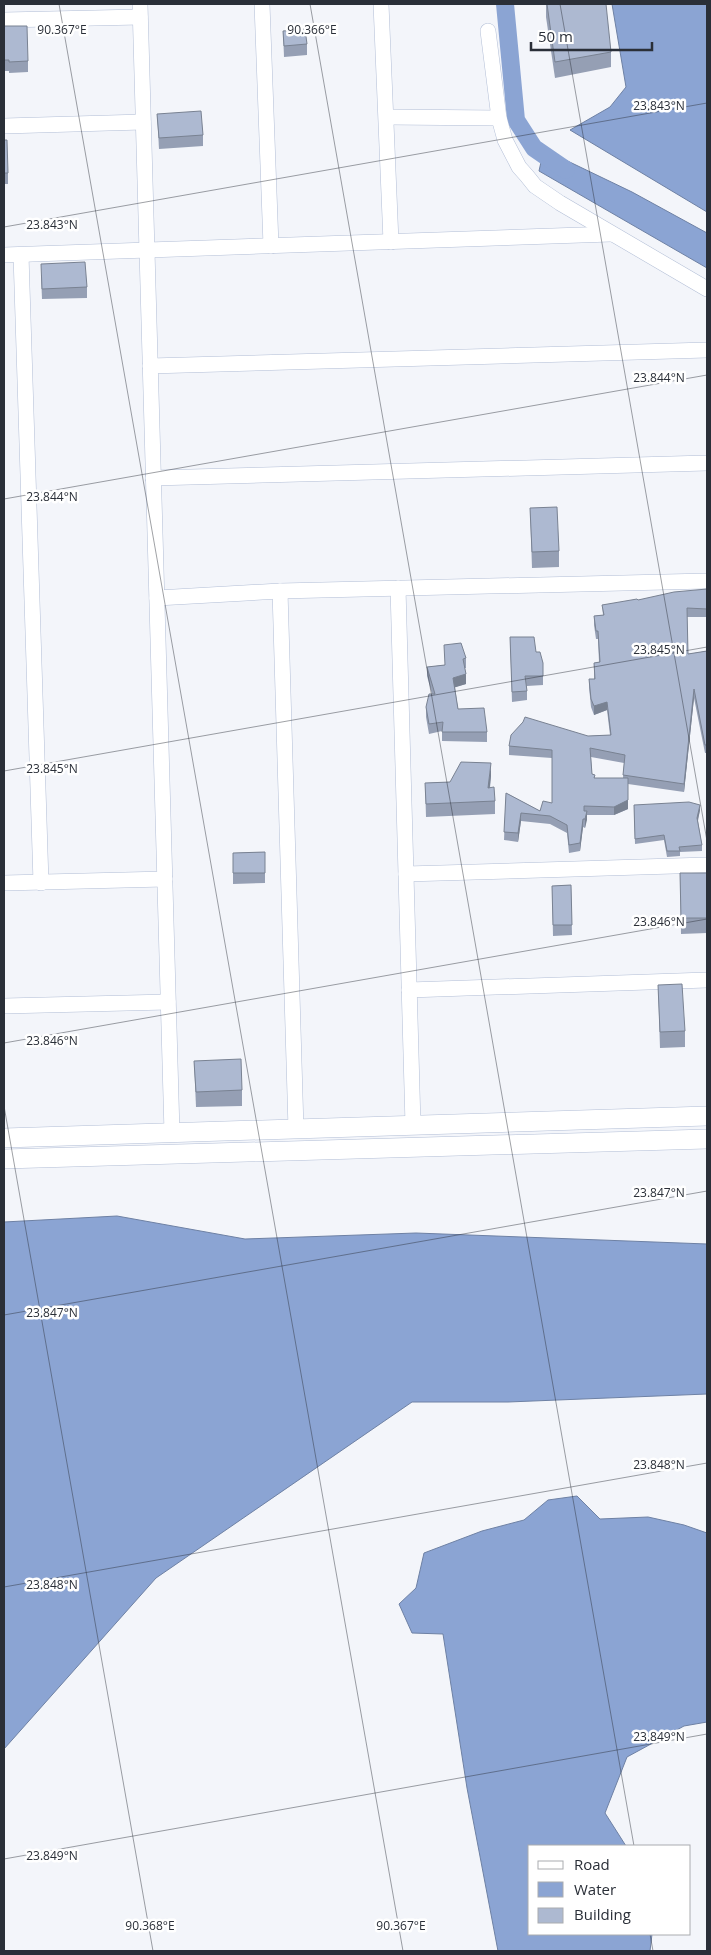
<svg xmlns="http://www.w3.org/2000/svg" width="711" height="1955" viewBox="0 0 711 1955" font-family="'Open Sans',sans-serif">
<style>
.water{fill:#8ba4d3;stroke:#6e81a4}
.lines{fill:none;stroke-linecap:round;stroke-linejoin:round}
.canal{stroke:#8ba4d3;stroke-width:18}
.minor-casing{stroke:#b2bed6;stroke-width:16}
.tertiary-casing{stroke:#b2bed6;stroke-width:20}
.minor{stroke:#fff;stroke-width:15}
.tertiary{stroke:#fff;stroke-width:19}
.wall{fill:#959fb4;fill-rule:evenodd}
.shaded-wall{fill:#798292}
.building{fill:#adb9d1;stroke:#798292}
.ticks{fill:none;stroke:#2a2f38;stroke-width:1;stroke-opacity:0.45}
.ticks-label{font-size:12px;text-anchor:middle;fill:#2a2f38;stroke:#fff;stroke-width:5;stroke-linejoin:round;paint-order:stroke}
</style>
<rect width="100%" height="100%" fill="#f3f5fa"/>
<!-- water -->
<g class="water">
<path d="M612 4H707V212L570 130 610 107 626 87Z"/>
<path d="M553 154 632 192 707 233V268L539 171 541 162Z"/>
<path d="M117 1216 245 1239 416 1233 707 1244V1394L508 1402H412L156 1578 4 1749V1222Z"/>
<path d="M577 1496 600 1519 648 1517 684 1525 707 1533V1722L684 1726 627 1757 605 1813 626 1846H530V1934H652L650 1951H498L467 1788 443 1634 412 1633 399 1604 416 1588 424 1553 482 1531 524 1520 548 1500Z"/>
</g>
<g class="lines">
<!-- canal -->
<path class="canal" d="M505 4 516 120 534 148 566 170"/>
<!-- minor casing -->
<g class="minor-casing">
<g id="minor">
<path d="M140 4 172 1133"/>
<path d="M262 4 271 246"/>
<path d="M381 4 391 242"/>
<path d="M4 20 140 17"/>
<path d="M488 31 499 118 505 140 519 167 527 176 535 186 560 203 707 289"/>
<path d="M387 117 499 118"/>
<path d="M4 126 143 122"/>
<path d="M4 255 611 234"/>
<path d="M21 255 41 883"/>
<path d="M150 366 707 350"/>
<path d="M153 478 707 463"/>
<path d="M398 588 413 1125"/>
<path d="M280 591 296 1129"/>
<path d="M157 598 280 591 707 581"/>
<path d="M406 874 707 865"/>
<path d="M4 883 165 879"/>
<path d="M409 990 707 980"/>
<path d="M4 1006 168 1002"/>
</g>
</g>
<!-- tertiary casing -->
<g class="tertiary-casing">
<g id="tertiary">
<path d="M4 1138 707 1116"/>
<path d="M4 1159 707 1139"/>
</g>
</g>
<!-- minor -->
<use href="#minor" class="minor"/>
<!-- tertiary -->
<use href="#tertiary" class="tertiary"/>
</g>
<!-- wall -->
<g class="wall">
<path d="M546 4 611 52V67L555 78 546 17Z"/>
<path d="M4 26 28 61V72L9 73V71H4Z"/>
<path d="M283 31 307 44V55L284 57Z"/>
<path d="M157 114 203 135V146L159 149Z"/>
<path d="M4 140 8 173V184H4Z"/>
<path d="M41 275 87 287V298L42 299Z"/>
<path d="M530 508 559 551V567L532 568Z"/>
<path d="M707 589V617H687L688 654 707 651V753H705L694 698 684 792 628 784V809L614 815H587L585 828 583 827 580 851 569 853 567 833 550 824 521 821 518 842 504 840 506 793 540 811 552 803V758L509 755V746L588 736 610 735 607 710 594 715 591 707 589 687V679H594V663L599 662 598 639H596L594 625V616L603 615 602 605 638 600ZM591 757 624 763 623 778H595L592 774Z"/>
<path d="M510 637 536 652 543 663V685L527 686V700L512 702Z"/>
<path d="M466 658V668H465L466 684 455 687 458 709 487 732V742L442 741V731L429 734 426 717V707L432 694 427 676V667L444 665Z"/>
<path d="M491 776 490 788 495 801V814L426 817 425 783 450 782Z"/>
<path d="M634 805 700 810 698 821 702 845V851L680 852V856L667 857 664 840 635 844Z"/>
<path d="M265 852V883L233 884V853Z"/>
<path d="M680 873H707V933L681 934Z"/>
<path d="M571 885 572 935 553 936 552 886Z"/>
<path d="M658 985 685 1031V1047L660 1048Z"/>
<path d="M194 1061 242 1090V1106L196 1107Z"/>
</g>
<!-- shaded-wall -->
<g class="shaded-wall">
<path d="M466 674V684L453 688V678Z"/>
<path d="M694 689V698L684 792V784Z"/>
<path d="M607 702V710L594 715V706Z"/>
<path d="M491 763V776L488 801V788Z"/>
<path d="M628 778V809L614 815V807Z"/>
<path d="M700 805V810L697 823V818Z"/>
<path d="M587 811V820L585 828V819Z"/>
<path d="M521 813V821L518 842V833Z"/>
<path d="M583 819V827L580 851V843Z"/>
</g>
<!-- building -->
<g class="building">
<path d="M547 4H606L611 52 555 62Z"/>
<path d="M4 26H27L28 61 9 62V60H4Z"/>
<path d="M305 29 307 44 284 46 283 31Z"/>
<path d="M201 111 203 135 159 138 157 114Z"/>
<path d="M4 140H7L8 173H4Z"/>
<path d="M85 262 87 287 42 289 41 264Z"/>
<path d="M557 507 559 551 532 552 530 508Z"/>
<path d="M707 589V609L687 608 688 654 707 651V745H705L694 689 684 784 623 775 625 755 590 748 592 774 595 775 594 778H628V800L614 807 584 806V811H587L585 819H583L580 843 569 845 567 825 550 816 521 813 518 833 504 832 506 793 540 811 543 801 552 803V750L509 746 511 735 523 722 525 717 588 736 611 735 607 702 594 706 591 699 589 679H595L594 663 600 662 598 631H596L594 616 604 615 602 605 637 599 638 600 674 592Z"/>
<path d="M510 637H534L536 652H540L543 663V676H525L527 691 512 692Z"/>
<path d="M461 643 466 658 463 659 466 674 453 678 458 709 484 708 487 732H442L443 722 429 724 426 707 429 694H435L427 667 445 665 444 645Z"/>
<path d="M461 762 491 763 488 788 494 787 495 801 426 804 425 783 450 782Z"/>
<path d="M689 802 700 805 697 818 702 845 679 847 680 851H667L664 835 635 839 634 805Z"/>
<path d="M265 852V873H233V853Z"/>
<path d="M680 873H707V918H681Z"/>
<path d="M571 885 572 925H553L552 886Z"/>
<path d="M682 984 685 1031 660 1032 658 985Z"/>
<path d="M241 1059 242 1090 196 1092 194 1061Z"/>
</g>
<!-- ticks -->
<path class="ticks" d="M59 4 403 1951M310 4 634 1846M560 4 707 841M4 227 707 103M4 499 707 375M4 771 707 647M4 1043 707 919M4 1106 153 1951M4 1315 707 1191M4 1587 707 1463M4 1859 707 1734M650 1934 653 1951"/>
<g class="ticks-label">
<text x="62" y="34">90.367°E</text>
<text x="312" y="34">90.366°E</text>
<text x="659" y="110">23.843°N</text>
<text x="52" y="229">23.843°N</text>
<text x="659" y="382">23.844°N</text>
<text x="52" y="501">23.844°N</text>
<text x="659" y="654">23.845°N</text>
<text x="52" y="773">23.845°N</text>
<text x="659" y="926">23.846°N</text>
<text x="52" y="1045">23.846°N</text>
<text x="659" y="1197">23.847°N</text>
<text x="52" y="1317">23.847°N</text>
<text x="659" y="1469">23.848°N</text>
<text x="52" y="1589">23.848°N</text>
<text x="659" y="1741">23.849°N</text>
<text x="52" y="1860">23.849°N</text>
<text x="150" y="1930">90.368°E</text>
<text x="401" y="1930">90.367°E</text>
</g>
<!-- border -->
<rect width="711" height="1955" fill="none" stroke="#2a2f38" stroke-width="10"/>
<!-- legend -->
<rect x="528" y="1845" width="162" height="90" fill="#ffffff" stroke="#aaacaf"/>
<rect x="538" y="1861" width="25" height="8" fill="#ffffff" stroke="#aaacaf"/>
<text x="574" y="1870" font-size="15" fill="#2a2f38">Road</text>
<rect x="538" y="1882" width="25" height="15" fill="#8ba4d3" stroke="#aaacaf"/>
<text x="574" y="1895" font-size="15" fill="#2a2f38">Water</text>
<rect x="538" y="1908" width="25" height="15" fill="#adb9d1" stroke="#aaacaf"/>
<text x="574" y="1920" font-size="15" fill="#2a2f38">Building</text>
<!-- scale -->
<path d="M531 42v8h121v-8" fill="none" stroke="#2a2f38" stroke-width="2.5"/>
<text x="538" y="42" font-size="15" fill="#2a2f38" stroke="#ffffff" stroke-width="4" paint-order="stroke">50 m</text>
</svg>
